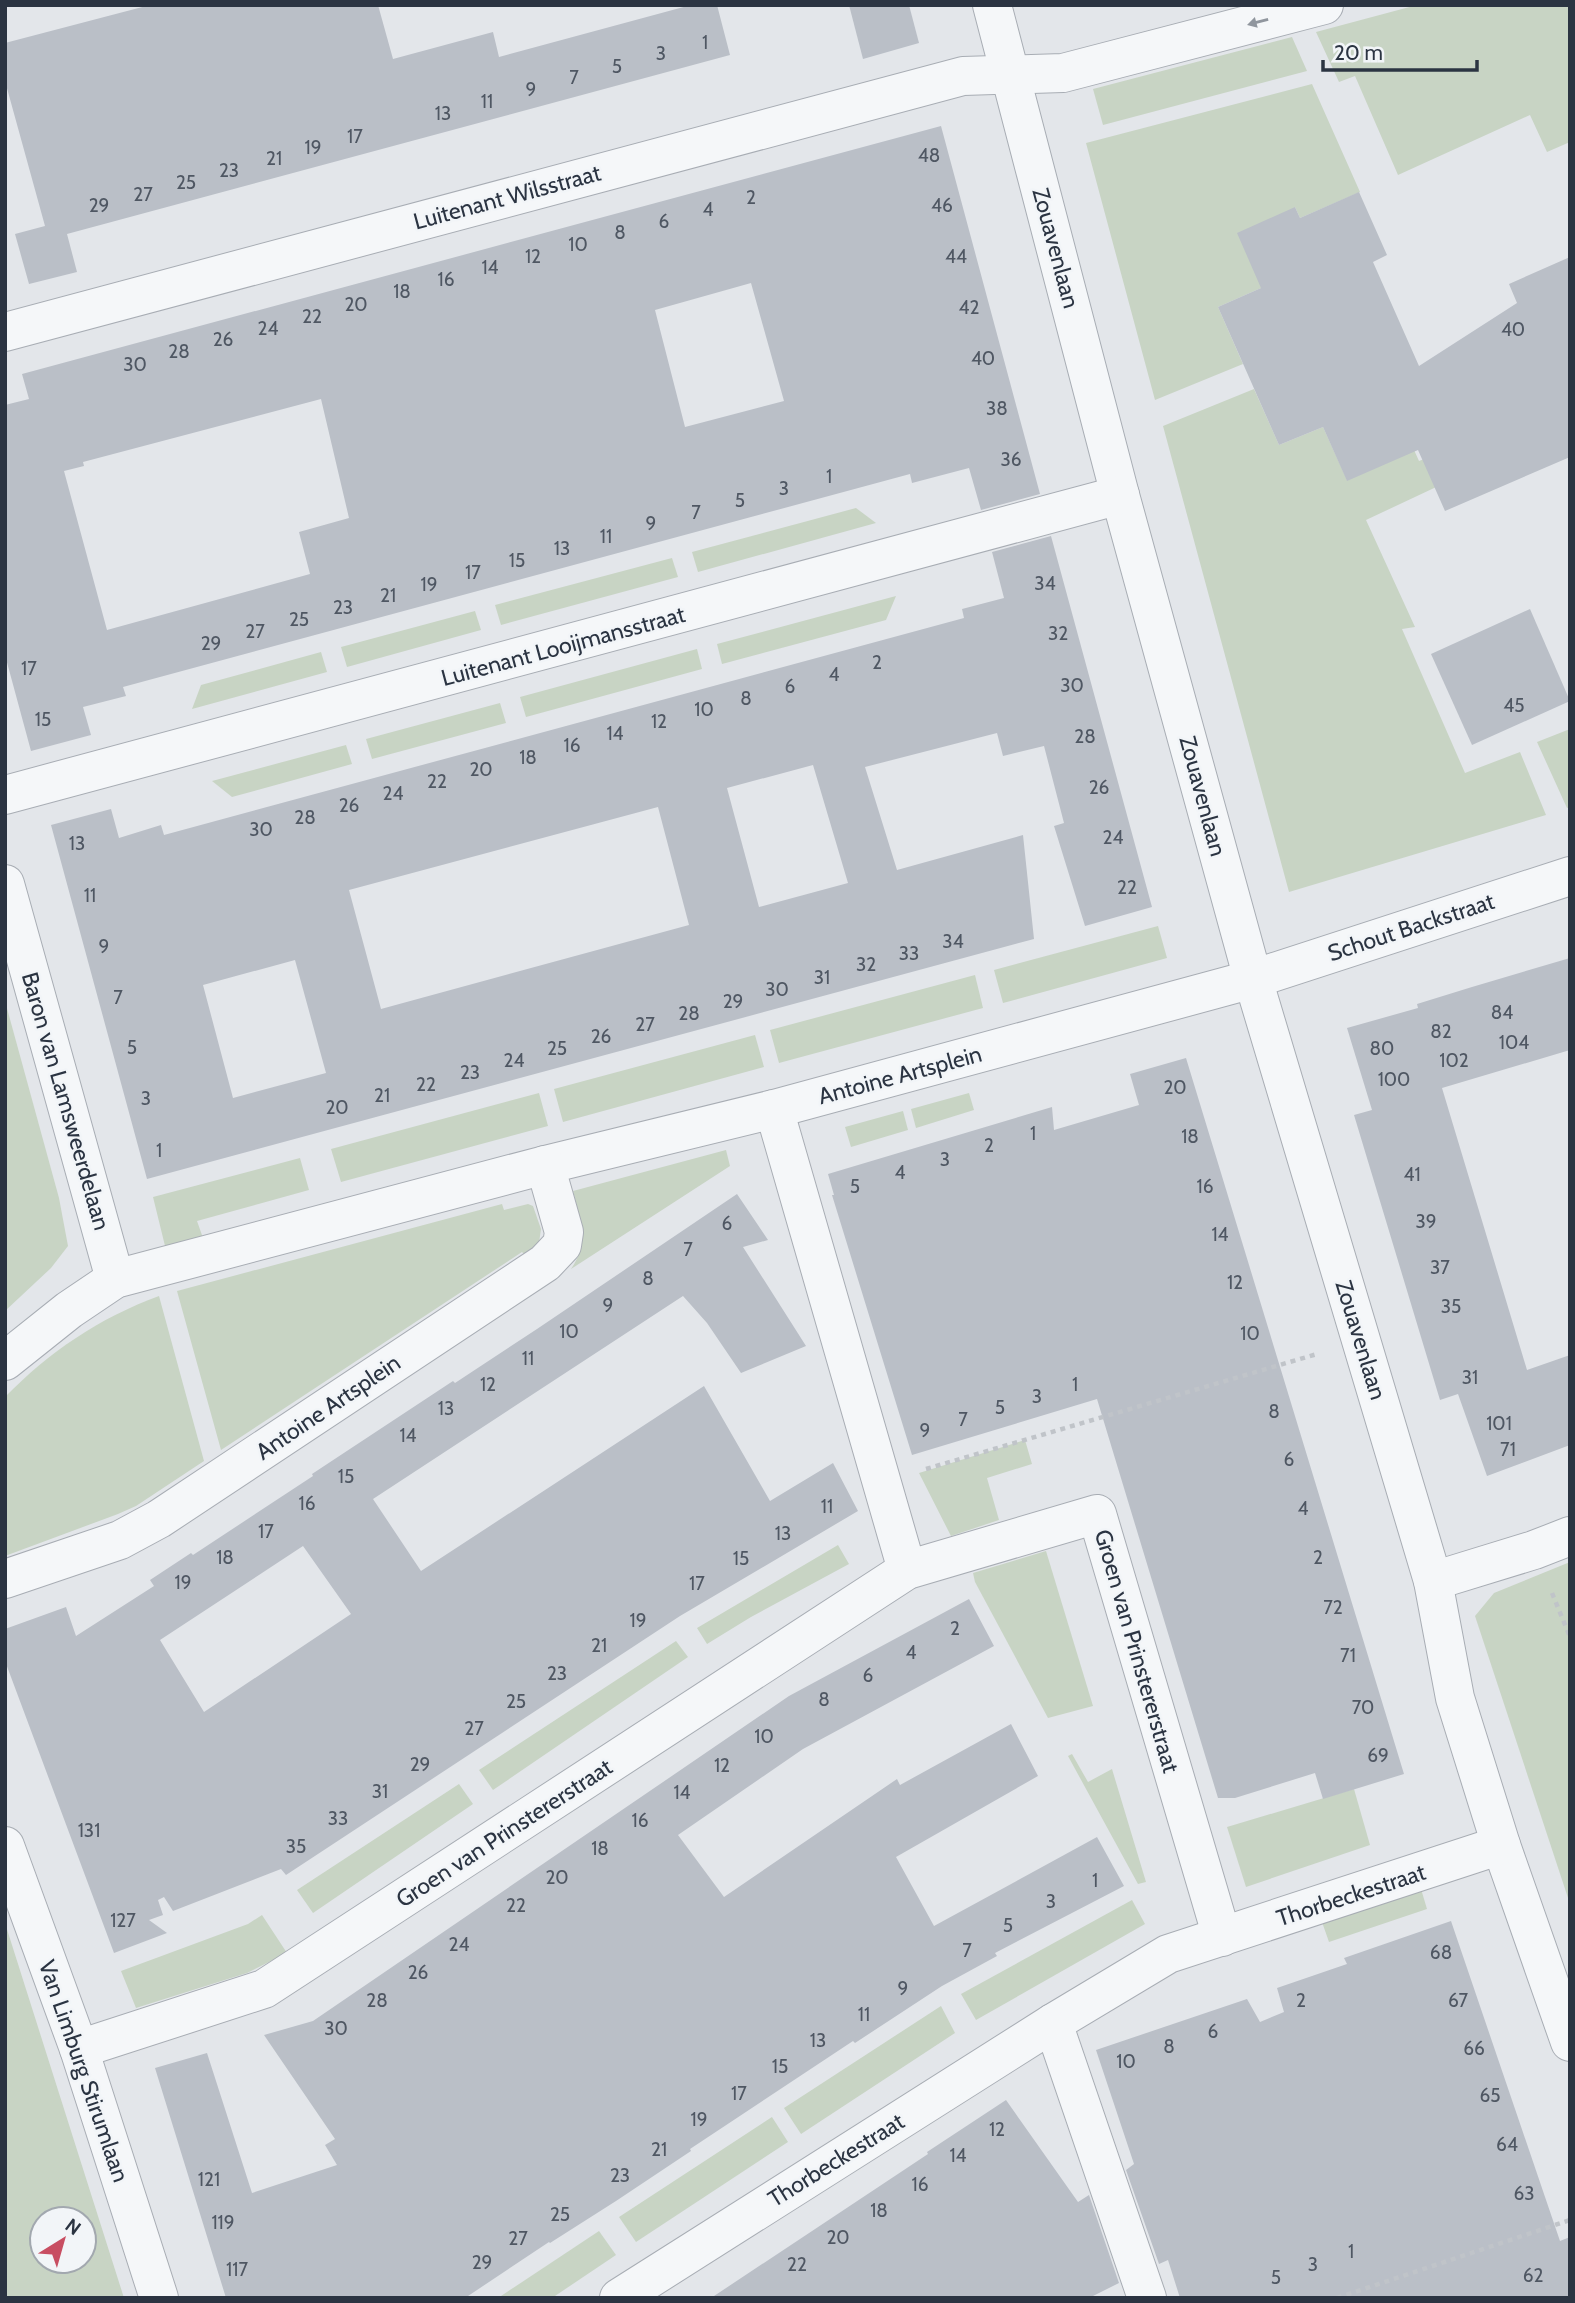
<svg xmlns="http://www.w3.org/2000/svg" width="1575" height="2303" viewBox="0 0 1575 2303" font-family="Cabin,sans-serif">
<style>
.green{fill:#c8d4c4;fill-rule:evenodd}
.building{fill:#babfc7;fill-rule:evenodd}
.lines{fill:none;stroke-linecap:round;stroke-linejoin:round}
.street-casing{stroke:#a8adb4;stroke-width:40}
.path{stroke:#c0c4c9;stroke-width:4.5;stroke-dasharray:5 5;stroke-linecap:butt}
.street{stroke:#f5f7f9;stroke-width:38}
.oneway{fill:#90969e}
.labels{text-anchor:middle;dominant-baseline:central;stroke-width:5;stroke-linejoin:round;paint-order:stroke}
.number-label{font-size:19px;fill:#4f5763}
.street-label{font-size:23px;fill:#2b3442;stroke:#f2f5f8}
</style>
<rect width="100%" height="100%" fill="#e3e6ea"/>
<!-- green -->
<g class="green">
<path d="M1417 5H1570V142L1547 152 1530 115 1398 175 1355 76 1339 82 1316 32Z"/>
<path d="M1292 37 1307 71 1103 125 1093 89Z"/>
<path d="M1312 84 1360 192 1300 218 1295 207 1261 288 1218 307 1243 364 1155 400 1086 143Z"/>
<path d="M1254 389 1279 445 1323 427 1347 480 1410 441 1419 461 1437 454 1449 481 1366 520 1415 627 1402 629 1465 773 1520 752 1546 815 1289 892 1163 426Z"/>
<path d="M856 508 876 523 698 572 692 552Z"/>
<path d="M672 558 678 577 501 625 495 605Z"/>
<path d="M896 596 886 620 722 664 717 644Z"/>
<path d="M475 611 481 630 347 667 341 647Z"/>
<path d="M697 649 702 669 526 717 520 697Z"/>
<path d="M321 652 327 672 192 709 201 685Z"/>
<path d="M500 703 506 723 372 759 366 739Z"/>
<path d="M1570 729V807L1567 808 1537 742Z"/>
<path d="M346 745 352 764 232 797 212 781Z"/>
<path d="M1158 926 1167 958 1003 1003 994 970Z"/>
<path d="M975 975 983 1008 779 1063 770 1030Z"/>
<path d="M5 1001 59 1198 68 1246 51 1268 5 1311Z"/>
<path d="M755 1035 764 1067 563 1122 554 1089Z"/>
<path d="M539 1093 548 1126 341 1182 331 1149Z"/>
<path d="M969 1093 974 1110 916 1128 911 1109Z"/>
<path d="M903 1111 908 1130 851 1147 845 1127Z"/>
<path d="M726 1150 730 1166 571 1269C589 1245 580 1218 573 1191Z"/>
<path d="M300 1158 309 1190 197 1221 203 1238 166 1250 153 1197Z"/>
<path d="M502 1204 504 1210 528 1204 533 1206 541 1229 539 1243 525 1255 522 1252 221 1450 177 1291Z"/>
<path d="M159 1296 204 1461 136 1506 118 1514 5 1556V1397C49 1352 99 1318 159 1296Z"/>
<path d="M1025 1440 1032 1464 987 1478 999 1520 951 1536 919 1473Z"/>
<path d="M838 1545 849 1564 751 1617 707 1644 697 1628Z"/>
<path d="M1046 1551 1093 1706 1048 1718 975 1582 973 1573Z"/>
<path d="M1570 1562V1904L1475 1616 1494 1593Z"/>
<path d="M676 1641 688 1657 493 1790 479 1770Z"/>
<path d="M1072 1754 1088 1782 1112 1769 1146 1882 1138 1884 1068 1756Z"/>
<path d="M459 1784 473 1804 313 1913 297 1890Z"/>
<path d="M1354 1789 1370 1845 1246 1887 1227 1827Z"/>
<path d="M1421 1889 1427 1909 1329 1942 1322 1922Z"/>
<path d="M1132 1900 1145 1924 976 2020 961 1994Z"/>
<path d="M262 1915 287 1953 247 1973 136 2008 121 1971 248 1924Z"/>
<path d="M5 1923 124 2298H5ZM42 2219H84V2261H42Z"/>
<path d="M941 2006 955 2033 801 2134 784 2108Z"/>
<path d="M772 2117 788 2142 636 2242 619 2217Z"/>
<path d="M599 2231 616 2255 552 2298H498Z"/>
</g>
<!-- building -->
<g class="building">
<path d="M150 5H378L393 59 493 32 499 57 691 5H717L730 55 67 234 77 272 29 284 15 234 45 226 5 81V43Z"/>
<path d="M849 5H909L919 43 863 59Z"/>
<path d="M941 126 1040 494 981 510 969 468 912 483 910 474 123 687 126 696 83 707 91 735 31 751 5 655V405L29 399 22 374ZM751 283 784 401 685 427 655 310ZM321 399 349 518 299 532 310 574 107 630 64 471 84 466 83 462Z"/>
<path d="M1359 192 1387 255 1373 262 1419 366 1517 303 1509 284 1570 257V457L1445 511 1418 450 1347 481 1323 427 1279 445 1218 307 1261 288 1237 233 1295 207 1300 218Z"/>
<path d="M1051 536 1152 907 1085 926 1054 826 1064 823 1044 746 1003 756 997 733 865 767 897 870 1023 835 1034 939 147 1179 51 825 111 809 119 838 161 825 164 835 964 618 962 609 1004 598 992 552ZM813 765 848 883 759 907 727 788ZM658 807 689 925 381 1009 349 890ZM295 960 326 1073 233 1098 203 985Z"/>
<path d="M1530 609 1570 701 1472 745 1431 654Z"/>
<path d="M1570 958V1050L1442 1088 1527 1370 1570 1355V1445L1487 1476 1458 1394 1440 1400 1354 1115 1372 1110 1347 1028 1418 1008 1417 1004 1472 987Z"/>
<path d="M1186 1058 1404 1774 1323 1799 1315 1773 1235 1798H1218L1097 1399 912 1455 832 1195H834L828 1174 1052 1107 1054 1130 1139 1105 1130 1074Z"/>
<path d="M737 1194 768 1240 743 1247 806 1346 741 1373 707 1323 683 1296 373 1499 421 1571 704 1386 770 1501 833 1463 858 1511 680 1616 286 1875 281 1869 173 1911 164 1897 158 1900 163 1915 149 1920 167 1933 114 1953 5 1661V1629L66 1607 76 1636 154 1586 150 1580 191 1553 193 1555 313 1476 312 1474 453 1381 455 1383 537 1329ZM303 1546 351 1614 204 1712 160 1640Z"/>
<path d="M969 1599 994 1646 803 1749 678 1835 724 1897 897 1779 900 1785 1011 1724 1038 1776 896 1857 934 1926 1097 1837 1124 1886 995 1953 997 1956 942 1986 855 2043 853 2041 690 2149 691 2151 616 2201 550 2243 549 2242 465 2298H226L155 2068 207 2053 252 2193 337 2165 325 2145 335 2139 264 2035 313 2021 789 1696Z"/>
<path d="M1451 1921 1560 2241 1570 2237V2298H1180L1168 2260 1159 2264 1126 2170 1134 2164 1096 2050 1247 1999 1260 2022 1284 2012 1277 1988 1347 1964 1344 1958Z"/>
<path d="M1006 2100 1078 2202 1089 2195 1119 2283 1089 2298H711L928 2154 927 2152Z"/>
</g>
<g class="lines">
<!-- street casing -->
<g class="street-casing">
<g id="street">
<path d="M992 5 1120 495 1253 979 1433 1581 1455 1698 1501 1845 1570 2042"/>
<path d="M5 332 963 76 1063 73 1324 5"/>
<path d="M5 795 1120 495"/>
<path d="M5 884 115 1279"/>
<path d="M774 1109 907 1570"/>
<path d="M5 1361 69 1310 115 1279 545 1165 774 1109 1253 979 1570 876"/>
<path d="M5 1579 120 1540 159 1519 545 1263 562 1245 564 1232 545 1165"/>
<path d="M1433 1581 1534 1550 1570 1536"/>
<path d="M5 1846 79 2049 159 2298"/>
<path d="M1053 2023 1147 2298"/>
<path d="M79 2049 264 1989 907 1570 1097 1514 1222 1937"/>
<path d="M619 2298 1053 2023 1168 1954 1501 1845"/>
</g>
</g>
<!-- path -->
<g class="path">
<path d="M926 1469 1317 1354"/>
<path d="M1552 1593 1570 1637"/>
<path d="M1337 2298 1570 2220"/>
</g>
<!-- street -->
<use href="#street" class="street"/>
</g>
<!-- one-way arrows -->
<defs><path id="oneway-solid" d="M-6-.8H1V-3.2L6.5 0L1 3.2V.8H-6Z" transform="scale(1.75)"/></defs>
<use class="oneway" href="#oneway-solid" transform="translate(1258 22) rotate(165)"/>
<g class="labels">
<!-- number labels -->
<g class="number-label">
<text x="705" y="42">1</text>
<text x="661" y="53">3</text>
<text x="617" y="66">5</text>
<text x="574" y="77">7</text>
<text x="531" y="89">9</text>
<text x="487" y="101">11</text>
<text x="443" y="113">13</text>
<text x="355" y="136">17</text>
<text x="313" y="147">19</text>
<text x="929" y="155">48</text>
<text x="274" y="158">21</text>
<text x="229" y="170">23</text>
<text x="186" y="182">25</text>
<text x="143" y="194">27</text>
<text x="751" y="197">2</text>
<text x="99" y="205">29</text>
<text x="942" y="205">46</text>
<text x="708" y="209">4</text>
<text x="664" y="221">6</text>
<text x="620" y="232">8</text>
<text x="578" y="244">10</text>
<text x="533" y="256">12</text>
<text x="956" y="256">44</text>
<text x="490" y="267">14</text>
<text x="446" y="279">16</text>
<text x="402" y="291">18</text>
<text x="356" y="304">20</text>
<text x="969" y="307">42</text>
<text x="312" y="316">22</text>
<text x="268" y="328">24</text>
<text x="1513" y="329">40</text>
<text x="223" y="339">26</text>
<text x="179" y="351">28</text>
<text x="983" y="358">40</text>
<text x="135" y="364">30</text>
<text x="997" y="408">38</text>
<text x="1011" y="459">36</text>
<text x="829" y="476">1</text>
<text x="784" y="488">3</text>
<text x="740" y="500">5</text>
<text x="696" y="512">7</text>
<text x="651" y="523">9</text>
<text x="606" y="536">11</text>
<text x="562" y="548">13</text>
<text x="517" y="560">15</text>
<text x="473" y="572">17</text>
<text x="1045" y="583">34</text>
<text x="429" y="584">19</text>
<text x="388" y="595">21</text>
<text x="343" y="607">23</text>
<text x="299" y="619">25</text>
<text x="255" y="631">27</text>
<text x="1058" y="633">32</text>
<text x="211" y="643">29</text>
<text x="877" y="662">2</text>
<text x="29" y="668">17</text>
<text x="834" y="674">4</text>
<text x="1072" y="685">30</text>
<text x="790" y="686">6</text>
<text x="746" y="698">8</text>
<text x="1514" y="705">45</text>
<text x="704" y="709">10</text>
<text x="43" y="719">15</text>
<text x="659" y="721">12</text>
<text x="615" y="733">14</text>
<text x="1085" y="736">28</text>
<text x="572" y="745">16</text>
<text x="528" y="757">18</text>
<text x="481" y="769">20</text>
<text x="437" y="781">22</text>
<text x="1099" y="787">26</text>
<text x="393" y="793">24</text>
<text x="349" y="805">26</text>
<text x="305" y="817">28</text>
<text x="261" y="829">30</text>
<text x="1113" y="837">24</text>
<text x="77" y="843">13</text>
<text x="1127" y="887">22</text>
<text x="90" y="895">11</text>
<text x="953" y="941">34</text>
<text x="104" y="946">9</text>
<text x="909" y="953">33</text>
<text x="866" y="964">32</text>
<text x="822" y="977">31</text>
<text x="777" y="989">30</text>
<text x="118" y="997">7</text>
<text x="733" y="1001">29</text>
<text x="1502" y="1012">84</text>
<text x="689" y="1013">28</text>
<text x="645" y="1024">27</text>
<text x="1441" y="1031">82</text>
<text x="601" y="1036">26</text>
<text x="1514" y="1042">104</text>
<text x="132" y="1047">5</text>
<text x="557" y="1048">25</text>
<text x="1382" y="1048">80</text>
<text x="514" y="1060">24</text>
<text x="1454" y="1060">102</text>
<text x="470" y="1072">23</text>
<text x="1394" y="1079">100</text>
<text x="426" y="1084">22</text>
<text x="1175" y="1087">20</text>
<text x="382" y="1095">21</text>
<text x="146" y="1098">3</text>
<text x="337" y="1107">20</text>
<text x="1033" y="1133">1</text>
<text x="1190" y="1136">18</text>
<text x="989" y="1145">2</text>
<text x="159" y="1150">1</text>
<text x="945" y="1159">3</text>
<text x="900" y="1172">4</text>
<text x="1412" y="1174">41</text>
<text x="855" y="1186">5</text>
<text x="1205" y="1186">16</text>
<text x="1426" y="1221">39</text>
<text x="727" y="1223">6</text>
<text x="1220" y="1234">14</text>
<text x="688" y="1249">7</text>
<text x="1440" y="1267">37</text>
<text x="648" y="1278">8</text>
<text x="1235" y="1282">12</text>
<text x="608" y="1305">9</text>
<text x="1451" y="1306">35</text>
<text x="569" y="1331">10</text>
<text x="1250" y="1333">10</text>
<text x="528" y="1358">11</text>
<text x="1470" y="1377">31</text>
<text x="488" y="1384">12</text>
<text x="1075" y="1384">1</text>
<text x="1037" y="1396">3</text>
<text x="1000" y="1407">5</text>
<text x="446" y="1408">13</text>
<text x="1274" y="1411">8</text>
<text x="963" y="1419">7</text>
<text x="1499" y="1423">101</text>
<text x="925" y="1430">9</text>
<text x="408" y="1435">14</text>
<text x="1508" y="1449">71</text>
<text x="1289" y="1459">6</text>
<text x="346" y="1476">15</text>
<text x="307" y="1503">16</text>
<text x="827" y="1506">11</text>
<text x="1303" y="1508">4</text>
<text x="266" y="1531">17</text>
<text x="783" y="1533">13</text>
<text x="225" y="1557">18</text>
<text x="1318" y="1557">2</text>
<text x="741" y="1558">15</text>
<text x="183" y="1582">19</text>
<text x="697" y="1583">17</text>
<text x="1333" y="1607">72</text>
<text x="638" y="1620">19</text>
<text x="955" y="1628">2</text>
<text x="599" y="1645">21</text>
<text x="911" y="1652">4</text>
<text x="1348" y="1655">71</text>
<text x="557" y="1673">23</text>
<text x="868" y="1675">6</text>
<text x="824" y="1699">8</text>
<text x="516" y="1701">25</text>
<text x="1363" y="1707">70</text>
<text x="474" y="1728">27</text>
<text x="764" y="1736">10</text>
<text x="1378" y="1755">69</text>
<text x="420" y="1764">29</text>
<text x="722" y="1765">12</text>
<text x="380" y="1791">31</text>
<text x="682" y="1792">14</text>
<text x="338" y="1818">33</text>
<text x="640" y="1820">16</text>
<text x="89" y="1830">131</text>
<text x="296" y="1846">35</text>
<text x="600" y="1848">18</text>
<text x="557" y="1877">20</text>
<text x="1095" y="1880">1</text>
<text x="1051" y="1901">3</text>
<text x="516" y="1905">22</text>
<text x="123" y="1920">127</text>
<text x="1008" y="1925">5</text>
<text x="459" y="1944">24</text>
<text x="967" y="1950">7</text>
<text x="1441" y="1952">68</text>
<text x="418" y="1972">26</text>
<text x="903" y="1988">9</text>
<text x="377" y="2000">28</text>
<text x="1301" y="2000">2</text>
<text x="1458" y="2000">67</text>
<text x="864" y="2014">11</text>
<text x="336" y="2028">30</text>
<text x="1213" y="2031">6</text>
<text x="818" y="2040">13</text>
<text x="1169" y="2046">8</text>
<text x="1474" y="2048">66</text>
<text x="1126" y="2061">10</text>
<text x="780" y="2066">15</text>
<text x="739" y="2093">17</text>
<text x="1490" y="2095">65</text>
<text x="699" y="2119">19</text>
<text x="997" y="2129">12</text>
<text x="1507" y="2144">64</text>
<text x="659" y="2149">21</text>
<text x="958" y="2155">14</text>
<text x="620" y="2175">23</text>
<text x="209" y="2179">121</text>
<text x="920" y="2184">16</text>
<text x="1524" y="2193">63</text>
<text x="879" y="2210">18</text>
<text x="560" y="2214">25</text>
<text x="223" y="2222">119</text>
<text x="838" y="2237">20</text>
<text x="518" y="2238">27</text>
<text x="1351" y="2251">1</text>
<text x="482" y="2262">29</text>
<text x="797" y="2264">22</text>
<text x="1313" y="2264">3</text>
<text x="237" y="2269">117</text>
<text x="1533" y="2275">62</text>
<text x="1276" y="2277">5</text>
</g>
<!-- street labels -->
<g class="street-label">
<text transform="translate(507 197) rotate(-15)">Luitenant Wilsstraat</text>
<text transform="translate(1056 248) rotate(75)">Zouavenlaan</text>
<text transform="translate(563 646) rotate(-15)">Luitenant Looijmansstraat</text>
<text transform="translate(1203 796) rotate(75)">Zouavenlaan</text>
<text transform="translate(1411 927) rotate(-18)">Schout Backstraat</text>
<text transform="translate(900 1075) rotate(-15)">Antoine Artsplein</text>
<text transform="translate(66 1101) rotate(74)">Baron van Lamsweerdelaan</text>
<text transform="translate(1361 1340) rotate(73)">Zouavenlaan</text>
<text transform="translate(328 1407) rotate(-34)">Antoine Artsplein</text>
<text transform="translate(1137 1651) rotate(74)">Groen van Prinstererstraat</text>
<text transform="translate(504 1833) rotate(-33)">Groen van Prinstererstraat</text>
<text transform="translate(1351 1895) rotate(-18)">Thorbeckestraat</text>
<text transform="translate(84 2071) rotate(71)">Van Limburg Stirumlaan</text>
<text transform="translate(836 2160) rotate(-32)">Thorbeckestraat</text>
</g>
</g>
<!-- border -->
<rect width="1575" height="2303" fill="none" stroke="#2b3442" stroke-width="14"/>
<!-- north arrow -->
<g transform="translate(63 2240) rotate(37)"><circle r="33" fill="#f2f5f8" stroke="#a2a8af" stroke-width="2"/>
<path d="M0-5L12 26L0 18L-12 26Z" fill="#c84e62"/>
<text y="-10" font-size="19" font-weight="bold" text-anchor="middle" fill="#2b3442">N</text>
</g>
<!-- scale -->
<path d="M1323 60v10h154v-10" fill="none" stroke="#2b3442" stroke-width="3.5"/>
<text x="1334" y="60" font-size="21" fill="#2b3442" stroke="#f2f5f8" stroke-width="5" paint-order="stroke">20 m</text>
</svg>
